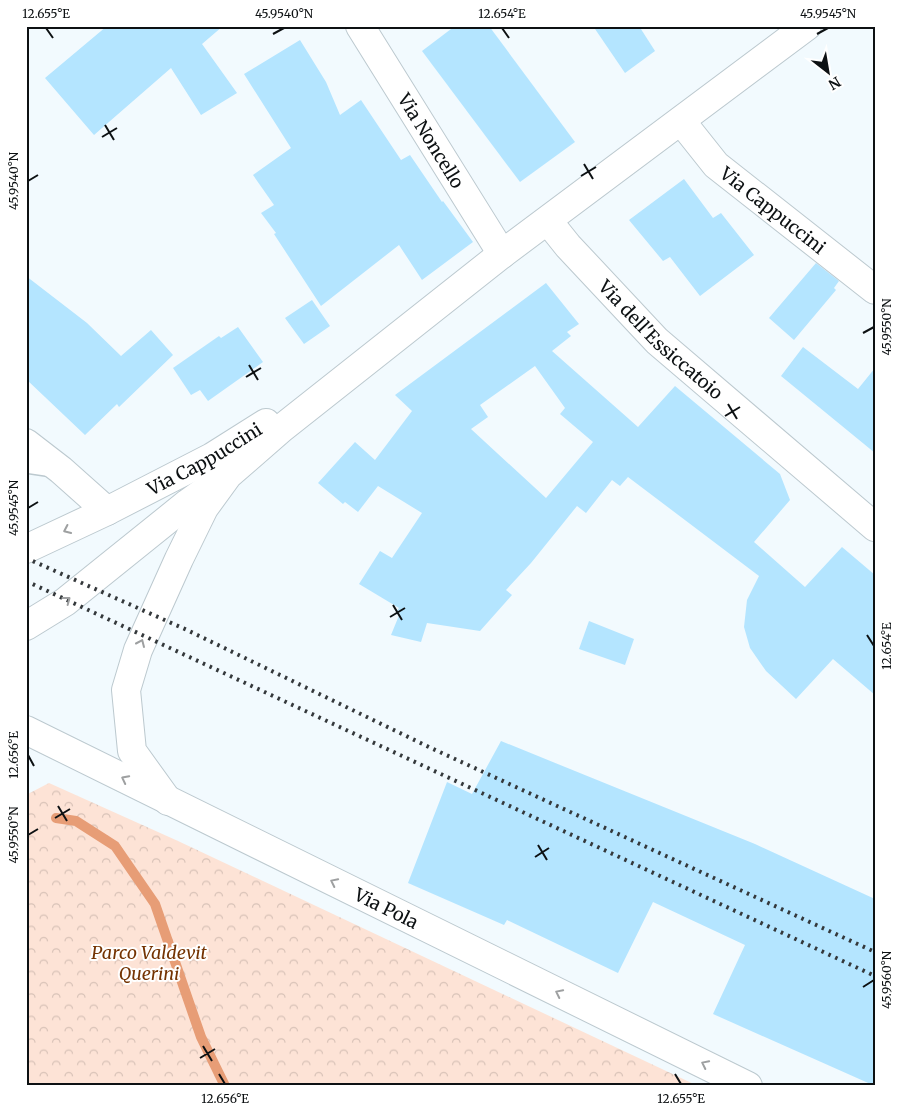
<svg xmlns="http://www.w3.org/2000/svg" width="901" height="1112" viewBox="0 0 901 1112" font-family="Merriweather,serif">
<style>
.forest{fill:url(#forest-crowns)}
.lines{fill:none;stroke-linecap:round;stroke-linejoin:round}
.stream{stroke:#e79d76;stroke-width:10}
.building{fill:#b4e5ff;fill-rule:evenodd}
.service-casing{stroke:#bcc9cf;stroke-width:18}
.minor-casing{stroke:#bcc9cf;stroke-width:30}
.secondary-casing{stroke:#bcc9cf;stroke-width:30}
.service{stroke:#fff;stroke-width:15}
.minor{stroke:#fff;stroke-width:28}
.secondary{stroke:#fff;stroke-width:28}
.rail{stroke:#34383b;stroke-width:4;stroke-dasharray:2.5 5;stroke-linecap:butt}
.oneway{stroke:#9ea0a1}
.ticks{fill:none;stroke:#0d1113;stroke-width:2}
.labels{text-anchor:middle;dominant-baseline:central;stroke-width:4;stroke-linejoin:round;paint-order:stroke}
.street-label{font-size:18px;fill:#0d1113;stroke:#fff}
.park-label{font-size:18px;font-style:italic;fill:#743302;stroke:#fff}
.neatline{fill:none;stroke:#0d1113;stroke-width:2}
.ticks-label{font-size:12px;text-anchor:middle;fill:#0d1113}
</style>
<defs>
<pattern id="forest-crowns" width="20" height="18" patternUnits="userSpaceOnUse" patternTransform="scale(1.25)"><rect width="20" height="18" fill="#fde3d6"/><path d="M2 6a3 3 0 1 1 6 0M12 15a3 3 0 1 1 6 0" fill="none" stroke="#d8c2b7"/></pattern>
</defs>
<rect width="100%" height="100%" fill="#f2fafe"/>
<!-- forest -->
<path class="forest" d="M49 783 178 841 698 1086H26V795Z"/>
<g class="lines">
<!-- stream -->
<path class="stream" d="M56 818 76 821 115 846 155 904 201 1037 225 1086"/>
</g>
<!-- building -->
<g class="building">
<path d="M107 26H223L202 44 237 93 201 115 171 68 94 135 45 78Z"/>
<path d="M455 26H489L575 142 520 182 422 51Z"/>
<path d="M593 26H639L655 51 625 73Z"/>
<path d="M300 40 326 82 340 115 361 100 401 160 410 155 442 202 443 201 473 242 422 280 399 245 321 306 274 234 276 233 261 213 274 205 253 175 291 148 244 74Z"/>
<path d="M684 179 713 218 721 213 754 255 700 296 670 257 663 261 629 220Z"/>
<path d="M816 263 839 281 834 288 836 290 794 340 769 318Z"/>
<path d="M26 276 87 323 121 356 151 330 173 355 119 407 117 404 85 435 26 379Z"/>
<path d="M546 283 579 324 567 332 571 336 552 351 638 427 675 386 780 474 790 500 754 542 805 587 842 547 875 575V695L833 659 796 699 766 671 750 648 744 627 747 600 759 576 628 477 620 486 612 480 586 513 577 506 531 563 506 590 512 595 480 631 427 623 421 642 391 635 400 613 397 611 399 608 359 584 380 551 392 558 422 513 378 486 358 512 345 502 343 504 318 483 355 442 375 460 412 411 395 395ZM535 366 565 408 560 414 593 442 546 498 471 429 488 417 480 405Z"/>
<path d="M312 300 330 326 304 344 285 318Z"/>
<path d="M238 327 263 362 208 401 200 390 191 395 173 368 219 336 221 338Z"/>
<path d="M803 347 858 389 875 368V453L781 376Z"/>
<path d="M589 621 634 639 625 665 579 649Z"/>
<path d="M501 741 755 844 875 899V1086L713 1014 745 945 653 902 618 973 507 920 504 925 408 883 447 782 472 794Z"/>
</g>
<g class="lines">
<!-- service casing -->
<g class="service-casing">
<path id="service" d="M26 465 53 469"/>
</g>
<!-- minor casing -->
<g class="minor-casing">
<g id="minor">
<path id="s1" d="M360 26 502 254"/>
<path id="s2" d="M681 121 716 165 875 290"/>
<path id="s3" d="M548 221 568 246 657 341 875 527"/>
<path d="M26 443 61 470 107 511"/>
<path d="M26 626 65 602 188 503 224 477"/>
</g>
</g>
<!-- secondary casing -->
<g class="secondary-casing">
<g id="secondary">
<path id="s4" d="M26 549 107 511 212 457 266 423"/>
<path id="s5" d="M26 730 748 1086"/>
<path d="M168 801 132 751 126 690 138 650 179 559 204 508 228 475 282 428 502 254 807 26"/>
</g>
</g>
<!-- service -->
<use href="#service" class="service"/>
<!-- minor -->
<use href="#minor" class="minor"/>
<!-- secondary -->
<use href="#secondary" class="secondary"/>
<!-- rail -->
<g class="rail">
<path d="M26 558 187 630 431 748 875 952"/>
<path d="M26 581 875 976"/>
</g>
</g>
<!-- one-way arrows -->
<defs><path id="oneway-chevron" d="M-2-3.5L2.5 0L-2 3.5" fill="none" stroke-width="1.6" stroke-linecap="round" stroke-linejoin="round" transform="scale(1.25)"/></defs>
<g class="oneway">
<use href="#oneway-chevron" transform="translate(67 530) rotate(155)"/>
<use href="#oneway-chevron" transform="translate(67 600) rotate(-37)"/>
<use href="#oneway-chevron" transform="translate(141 643) rotate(-66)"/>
<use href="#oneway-chevron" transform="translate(125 779) rotate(-153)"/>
<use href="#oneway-chevron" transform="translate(334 882) rotate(-154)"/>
<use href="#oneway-chevron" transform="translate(559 993) rotate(-154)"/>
<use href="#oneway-chevron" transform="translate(705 1064) rotate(-154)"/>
</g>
<!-- ticks -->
<path class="ticks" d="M46 28 53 38M502 28 509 38M273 34 284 28M817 34 828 28M105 125 114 140M102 137 117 128M584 164 593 179M581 176 596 167M28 181 38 175M863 333 874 327M249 365 258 380M246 377 261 368M728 404 737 419M725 416 740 407M28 508 38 502M393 605 402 620M390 617 405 608M867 635 874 646M28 755 34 766M58 806 67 821M55 818 70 809M28 835 38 829M538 845 547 860M535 857 549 848M863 987 874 980M203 1046 212 1061M200 1058 215 1049M219 1074 225 1084M675 1074 681 1084"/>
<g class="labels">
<!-- street labels -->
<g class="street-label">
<text stroke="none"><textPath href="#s1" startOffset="135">Via Noncello</textPath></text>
<text stroke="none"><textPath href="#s2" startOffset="129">Via Cappuccini</textPath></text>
<text stroke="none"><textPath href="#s3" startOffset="164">Via dell'Essiccatoio</textPath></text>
<text stroke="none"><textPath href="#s4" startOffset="200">Via Cappuccini</textPath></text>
<text stroke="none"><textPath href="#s5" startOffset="402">Via Pola</textPath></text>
</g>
<!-- park labels -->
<g class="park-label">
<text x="149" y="952">Parco Valdevit<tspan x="149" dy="21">Querini</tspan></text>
</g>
</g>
<!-- border -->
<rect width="901" height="1112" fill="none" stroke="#ffffff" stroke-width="55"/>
<!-- north arrow -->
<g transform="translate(828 72) rotate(149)" stroke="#ffffff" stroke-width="4" paint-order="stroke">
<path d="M0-4L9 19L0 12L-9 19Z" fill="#0d1113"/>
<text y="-8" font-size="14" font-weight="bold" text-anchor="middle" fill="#0d1113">N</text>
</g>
<rect x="28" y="28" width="846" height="1056" class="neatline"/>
<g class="ticks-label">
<text x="46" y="18">12.655°E</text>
<text x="284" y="18">45.9540°N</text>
<text x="502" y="18">12.654°E</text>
<text x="828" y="18">45.9545°N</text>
<text transform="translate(14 181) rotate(-90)" y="4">45.9540°N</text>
<text transform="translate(887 327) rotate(-90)" y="4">45.9550°N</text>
<text transform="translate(14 508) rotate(-90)" y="4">45.9545°N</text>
<text transform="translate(887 646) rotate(-90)" y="4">12.654°E</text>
<text transform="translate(14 755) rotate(-90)" y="4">12.656°E</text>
<text transform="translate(14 835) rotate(-90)" y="4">45.9550°N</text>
<text transform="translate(887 980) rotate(-90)" y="4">45.9560°N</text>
<text x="225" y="1103">12.656°E</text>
<text x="681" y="1103">12.655°E</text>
</g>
</svg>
